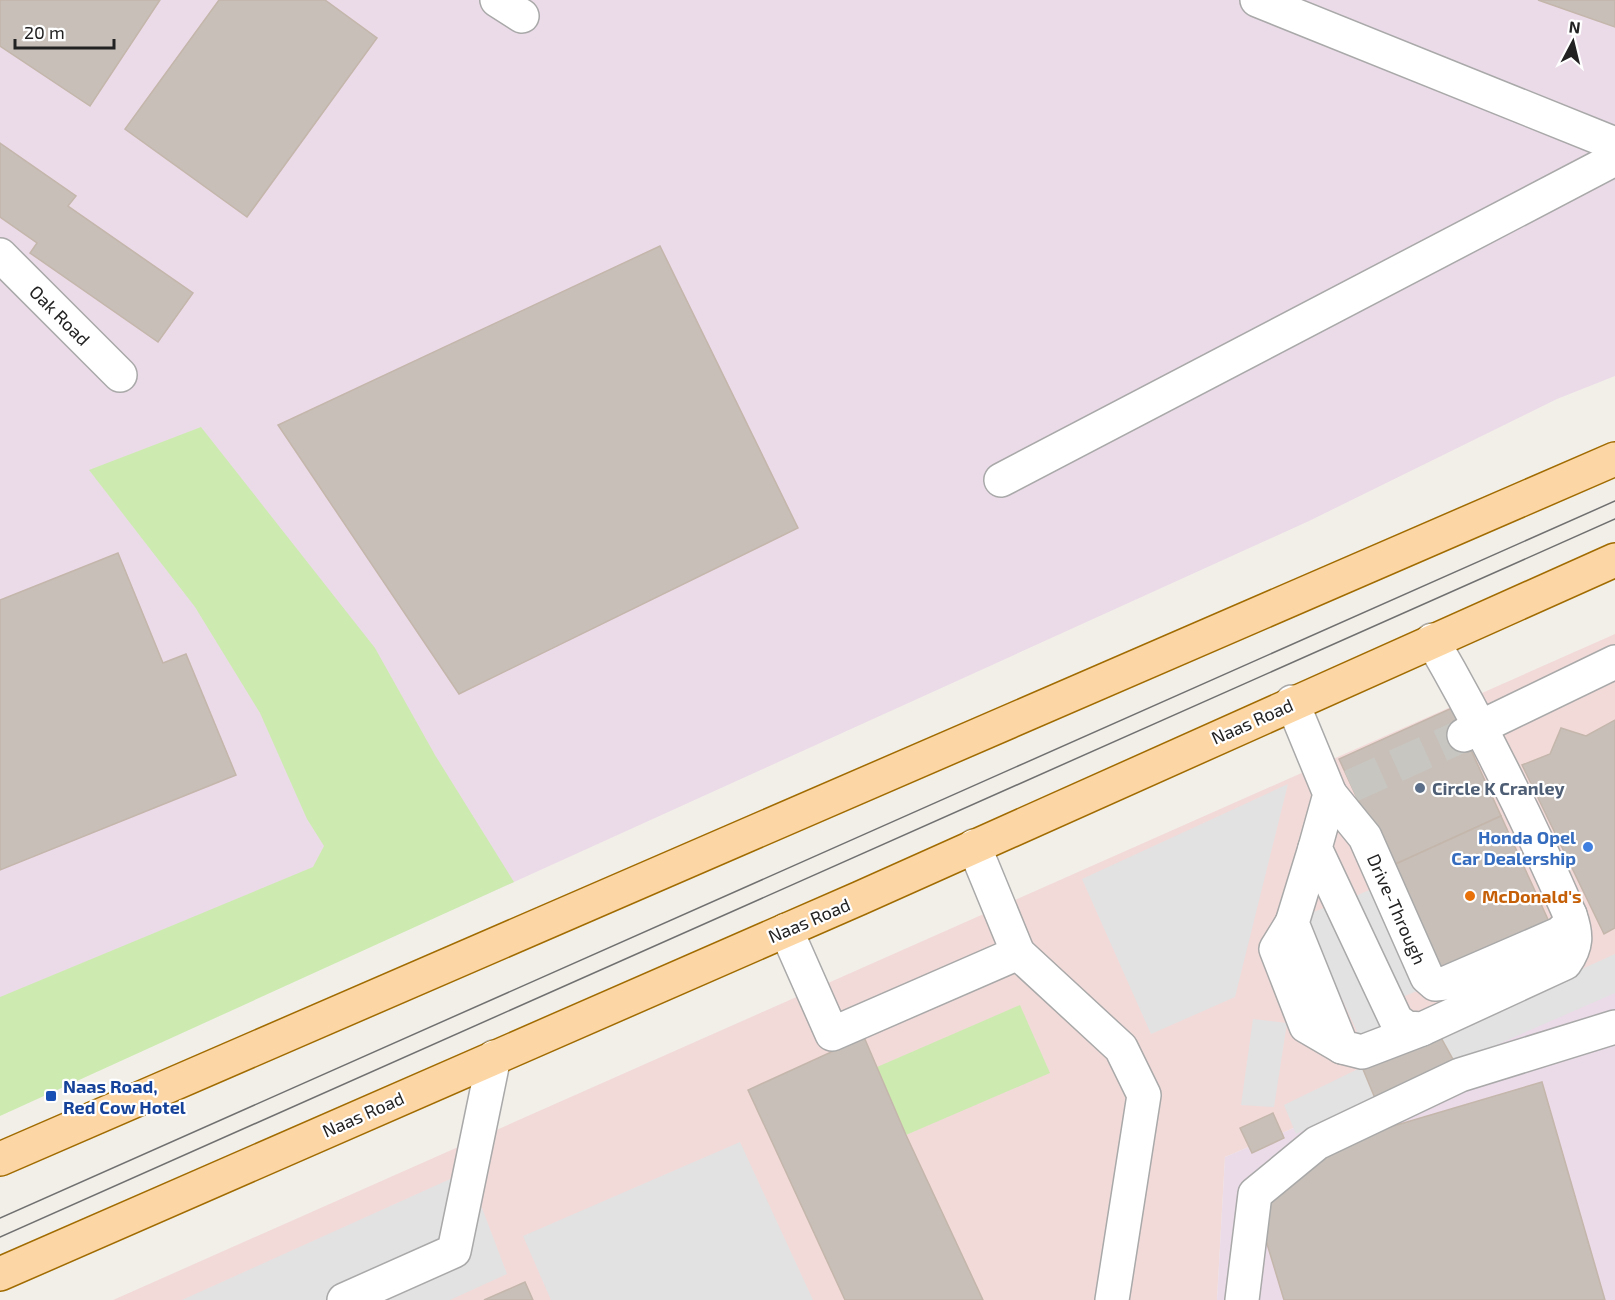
<svg xmlns="http://www.w3.org/2000/svg" width="1615" height="1300" viewBox="0 0 1615 1300" font-family="'Exo 2',sans-serif">
<style>
.commercial{fill:#f2dad9}
.industrial{fill:#ebdbe8}
.grass{fill:#cdebb0}
.parking{fill:#e2e2e2}
.building{fill:#c7bfb8;stroke:#c4b6ab;stroke-width:1.5}
.lines{fill:none;stroke-linecap:round;stroke-linejoin:round}
.minor-tunnel{stroke:#c8c6c1;stroke-width:33;stroke-dasharray:33 16;stroke-linecap:butt}
.minor-casing{stroke:#a9a9a9;stroke-width:36}
.major-casing{stroke:#a06b00;stroke-width:36}
.minor{stroke:#fff;stroke-width:33}
.major{stroke:#fcd6a4;stroke-width:33}
.tram{stroke:#707070;stroke-width:1.5}
.service-dot{fill:#5c6f8a;stroke:#fff;stroke-width:2}
.shop-dot{fill:#3f7fe0;stroke:#fff;stroke-width:2}
.food-dot{fill:#e8710a;stroke:#fff;stroke-width:2}
.transit-dot{fill:#1a4fb4;stroke:#fff;stroke-width:2}
.labels{text-anchor:middle;dominant-baseline:central;stroke-width:4.5;stroke-linejoin:round;paint-order:stroke}
.street-label{font-size:18px;fill:#222;stroke:#fff}
.service-label{font-size:18px;font-weight:bold;fill:#4e5e75;stroke:#fff;text-anchor:start}
.shop-label{font-size:18px;font-weight:bold;fill:#366cbe;stroke:#fff;text-anchor:end}
.food-label{font-size:18px;font-weight:bold;fill:#c56008;stroke:#fff;text-anchor:start}
.transit-label{font-size:18px;font-weight:bold;fill:#164399;stroke:#fff;text-anchor:start}
</style>
<rect width="100%" height="100%" fill="#f2efe9"/>
<!-- commercial -->
<path class="commercial" d="M1615 634V992L1225 1157 1217 1300H113Z"/>
<!-- industrial -->
<g class="industrial">
<path d="M0 0H1615V376L1557 399 1309 521 514 882 0 1112Z"/>
<path d="M1615 992V1300H1217L1225 1157Z"/>
</g>
<!-- grass -->
<g class="grass">
<path d="M201 427 375 648 435 755 514 882 0 1116V997L313 867 324 846 307 819 260 713 195 607 89 470Z"/>
<path d="M1020 1005 1050 1073 906 1135 877 1067Z"/>
</g>
<!-- parking -->
<g class="parking">
<path d="M1288 784 1235 997 1151 1034 1082 879Z"/>
<path d="M1374 888 1419 990 1398 999 1351 898Z"/>
<path d="M1331 905 1386 1028 1360 1038 1304 916Z"/>
<path d="M1615 954V993L1455 1063 1439 1034Z"/>
<path d="M1253 1019 1287 1023 1274 1107 1241 1105Z"/>
<path d="M1362 1067 1374 1097 1296 1134 1284 1105Z"/>
<path d="M740 1142 813 1300H551L523 1236Z"/>
<path d="M468 1171 507 1274 450 1300H182Z"/>
</g>
<!-- building -->
<g class="building">
<path d="M0 0H160L90 106 0 46Z"/>
<path d="M219 0H325L377 38 247 217 125 129Z"/>
<path d="M1538 0H1615V27Z"/>
<path d="M0 143 76 196 68 206 193 293 158 342 30 253 37 243 0 217Z"/>
<path d="M660 246 798 528 459 694 278 425Z"/>
<path d="M118 553 163 663 186 654 236 775 0 870V600Z"/>
<path d="M1452 708 1501 816 1389 867 1339 759Z"/>
<path d="M1615 720V928L1604 934 1522 765 1550 754 1561 728 1586 736Z"/>
<path d="M1501 816 1550 924 1438 975 1389 867Z"/>
<path d="M1439 1034 1455 1063 1377 1103 1362 1067Z"/>
<path d="M864 1037 906 1135 983 1300H845L748 1090Z"/>
<path d="M1542 1082 1605 1300H1284L1258 1214 1319 1148Z"/>
<path d="M1273 1113 1284 1138 1252 1153 1240 1128Z"/>
<path d="M525 1282 533 1300H484Z"/>
</g>
<g class="lines">
<!-- minor-tunnel -->
<path class="minor-tunnel" d="M1351 786 1464 735"/>
<!-- minor casing -->
<g class="minor-casing">
<g id="minor">
<path d="M497 0 522 16"/>
<path d="M1257 0 1615 144"/>
<path d="M0 255 120 375"/>
<path d="M1001 480 1615 159"/>
<path d="M1292 702 1330 794 1315 848 1396 1020 1407 1028 1422 1029 1565 963C1577 946 1577 935 1570 915 1528 819 1484 730 1432 640"/>
<path d="M1464 735 1615 662"/>
<path d="M1330 794 1365 837 1427 977 1435 984 1446 983 1559 934 1568 926 1570 915"/>
<path d="M1315 848 1292 923 1342 1047 1362 1052 1422 1029"/>
<path d="M1292 923 1276 949 1306 1026 1342 1047"/>
<path d="M786 930 832 1034 1018 953 974 846"/>
<path d="M1018 953 1121 1048 1144 1095 1112 1300"/>
<path d="M344 1300 454 1251 494 1057"/>
<path d="M1242 1300 1255 1194 1317 1143 1460 1075 1615 1027"/>
</g>
</g>
<!-- major casing -->
<g class="major-casing">
<g id="major">
<path d="M0 1159 1615 459"/>
<path d="M0 1274 860 898 1615 560"/>
</g>
</g>
<!-- minor -->
<use href="#minor" class="minor"/>
<!-- major -->
<use href="#major" class="major"/>
<!-- tram -->
<g class="tram">
<path d="M0 1218 1615 501"/>
<path d="M0 1237 1615 519"/>
</g>
</g>
<!-- markers -->
<circle class="service-dot" cx="1420" cy="788" r="6"/>
<circle class="shop-dot" cx="1588" cy="847" r="6"/>
<circle class="food-dot" cx="1470" cy="896" r="6"/>
<rect class="transit-dot" x="45" y="1090" width="12" height="12" rx="3"/>
<g class="labels">
<!-- street labels -->
<g class="street-label">
<text transform="translate(60 315) rotate(45)">Oak Road</text>
<text transform="translate(1252 721) rotate(-24)">Naas Road</text>
<text transform="translate(1397 909) rotate(66)">Drive-Through</text>
<text transform="translate(809 920) rotate(-23)">Naas Road</text>
<text transform="translate(363 1114) rotate(-24)">Naas Road</text>
</g>
<!-- service labels -->
<g class="service-label">
<text x="1432" y="788">Circle K Cranley</text>
</g>
<!-- shop labels -->
<g class="shop-label">
<text x="1576" y="837">Honda Opel<tspan x="1576" dy="21">Car Dealership</tspan></text>
</g>
<!-- food labels -->
<g class="food-label">
<text x="1482" y="896">McDonald's</text>
</g>
<!-- transit labels -->
<g class="transit-label">
<text x="63" y="1086">Naas Road,<tspan x="63" dy="21">Red Cow Hotel</tspan></text>
</g>
</g>
<!-- north arrow -->
<g transform="translate(1573 42) rotate(7)" stroke="#ffffff" stroke-width="4.5" paint-order="stroke">
<path d="M0-4.5L10 22L0 15L-10 22Z" fill="#222222"/>
<text y="-9" font-size="16" font-weight="bold" text-anchor="middle" fill="#222222">N</text>
</g>
<!-- scale -->
<path d="M15 39v9h99v-9" fill="none" stroke="#222222" stroke-width="3"/>
<text x="24" y="39" font-size="18" fill="#222222" stroke="#ffffff" stroke-width="4.5" paint-order="stroke">20 m</text>
</svg>
